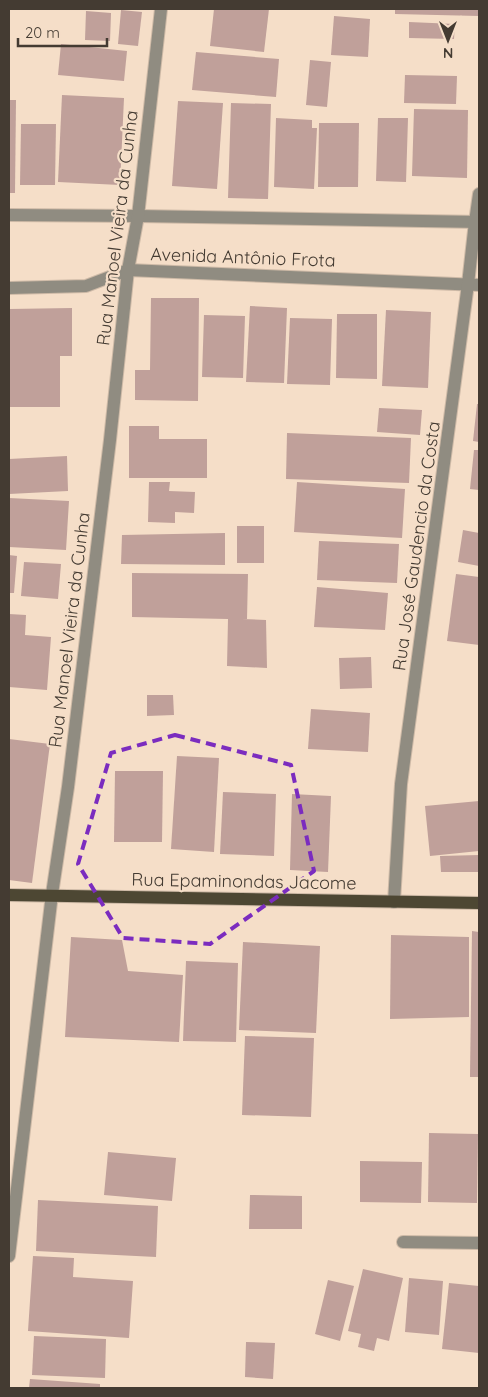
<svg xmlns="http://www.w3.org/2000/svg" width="488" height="1397" viewBox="0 0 488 1397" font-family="Quicksand,sans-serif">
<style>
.building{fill:#c0a09a}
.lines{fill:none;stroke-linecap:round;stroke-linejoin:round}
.minor-casing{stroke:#cebaa7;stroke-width:14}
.major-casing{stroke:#cebaa7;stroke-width:14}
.minor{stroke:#908c81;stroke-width:12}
.major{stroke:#4d4733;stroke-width:12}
.marked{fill:none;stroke:#7b2cbf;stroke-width:4;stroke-dasharray:10 6;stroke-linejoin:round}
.labels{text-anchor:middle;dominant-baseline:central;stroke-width:4.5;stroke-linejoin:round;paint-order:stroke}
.street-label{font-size:18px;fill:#443b32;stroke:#f5dec8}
</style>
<rect width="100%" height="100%" fill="#f5dec8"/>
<!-- building -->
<g class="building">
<path d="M214 9H269L264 52 210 46Z"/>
<path d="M395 9H479V16L395 14Z"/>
<path d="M121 10 142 12 138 46 118 44Z"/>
<path d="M86 11 111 13 110 41 85 40Z"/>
<path d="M334 16 370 19 368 57 331 55Z"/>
<path d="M409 22 455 24 454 39 409 38Z"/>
<path d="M61 44 127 51 124 81 58 75Z"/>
<path d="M196 52 279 59 276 97 192 90Z"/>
<path d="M310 60 331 62 327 107 306 105Z"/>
<path d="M405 75 457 76 456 104 404 103Z"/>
<path d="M62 95 124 98 120 185 58 182Z"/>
<path d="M9 100H16L15 193H9Z"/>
<path d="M178 101 223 103 217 189 172 186Z"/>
<path d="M231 103 271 104 268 199 228 198Z"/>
<path d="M414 109 468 110 467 178 412 176Z"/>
<path d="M276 118 312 120V128H317L314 189 274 187Z"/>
<path d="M378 118H408L406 182 376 181Z"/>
<path d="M319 123H359L358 187H318Z"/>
<path d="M21 124H56L55 185H20Z"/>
<path d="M151 298H199L198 401 135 400V370H150Z"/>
<path d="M250 306 287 308 284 383 246 382Z"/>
<path d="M72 308V356H60V407H9V309Z"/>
<path d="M386 310 431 312 428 388 382 386Z"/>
<path d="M337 314H377V379L336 378Z"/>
<path d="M204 315 245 316 243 378 202 377Z"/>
<path d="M290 318 332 319 330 385 287 384Z"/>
<path d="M477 404H479V442L473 441Z"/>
<path d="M379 408 422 410 420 435 377 432Z"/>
<path d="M129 426H159V439H207V478H129Z"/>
<path d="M287 433 411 438 409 483 286 479Z"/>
<path d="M474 450H479V490L470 489Z"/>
<path d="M67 456 68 491 9 494V459Z"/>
<path d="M149 482H170L169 491 195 492 194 513 175 512V523L148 522Z"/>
<path d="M297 482 405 489 402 538 294 532Z"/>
<path d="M9 498 69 501 66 550 9 547Z"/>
<rect x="237" y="526" width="27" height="37"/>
<path d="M463 530 479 533V566L458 562Z"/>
<path d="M225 533V565L121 564 122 535Z"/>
<path d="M319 541 399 544 397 583 317 580Z"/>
<path d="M9 555 17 556 14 593H9Z"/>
<path d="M24 562 61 564 58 599 21 596Z"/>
<path d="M132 573 248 574 247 619H242L266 620 267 668 227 666 228 619 132 617Z"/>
<path d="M456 574 479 577V645L447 641Z"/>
<path d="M317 587 388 593 385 630 314 627Z"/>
<path d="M9 614 26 615 25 635 51 637 47 690 9 687Z"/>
<path d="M371 657 372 688 340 689 339 658Z"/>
<path d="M147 695H173L174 715 147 716Z"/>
<path d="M311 709 370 713 368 752 308 749Z"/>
<path d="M9 739 50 744 32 883 9 880Z"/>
<path d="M177 756 219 758 214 852 171 849Z"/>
<path d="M115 771H163L162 842H114Z"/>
<path d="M223 792 276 794 274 856 220 854Z"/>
<path d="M292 794 331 796 328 872 290 870Z"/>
<path d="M479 801V851L430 856 425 806Z"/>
<path d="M479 855V872H441L440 856Z"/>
<path d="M472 931 479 932V1077H470Z"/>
<path d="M391 935 469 937V1017L390 1019Z"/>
<path d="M71 937 122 940 128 971 183 975 179 1042 65 1037Z"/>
<path d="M243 942 320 946 316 1033 239 1030Z"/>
<path d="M186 961 238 963 236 1042 183 1041Z"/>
<path d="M245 1036 314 1038 311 1117 242 1115Z"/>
<path d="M429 1133 478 1134 477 1203 428 1202Z"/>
<path d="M108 1152 176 1158 172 1201 104 1195Z"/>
<path d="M360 1161 422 1162 421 1203 360 1202Z"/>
<path d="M250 1195 302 1196V1229H249Z"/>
<path d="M38 1200 158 1206 156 1257 36 1251Z"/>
<path d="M33 1256 74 1258 73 1277 133 1281 129 1338 28 1331Z"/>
<path d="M363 1269 403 1278 389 1341 377 1338 374 1351 358 1347 361 1334 348 1331Z"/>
<path d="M409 1278 443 1281 439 1335 405 1332Z"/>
<path d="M328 1280 354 1286 340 1341 315 1334Z"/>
<path d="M449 1283 479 1286V1353L442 1349Z"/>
<path d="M34 1336 106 1339 105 1378 32 1375Z"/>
<path d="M246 1342 275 1343 273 1379 245 1377Z"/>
<path d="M30 1379 100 1384V1388H29Z"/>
</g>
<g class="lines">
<!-- minor casing -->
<g class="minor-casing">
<g id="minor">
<path d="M9 215 138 216 479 222"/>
<path d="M9 288 86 286 128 270 479 285"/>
<path d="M394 902 401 784 468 284 475 222 479 194"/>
<path d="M403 1242 479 1243"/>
<path d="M9 1256 52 894 68 787 110 440 128 270 138 216 161 9"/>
</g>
</g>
<!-- major casing -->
<g class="major-casing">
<path id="major" d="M9 895 479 903"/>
</g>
<!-- minor -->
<use href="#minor" class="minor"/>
<!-- major -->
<use href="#major" class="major"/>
</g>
<!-- marked area -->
<path class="marked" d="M175 735 291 765 314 871 210 944 123 938 78 864 111 753Z"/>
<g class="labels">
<!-- street labels -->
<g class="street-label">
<text transform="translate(117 228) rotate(-83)">Rua Manoel Vieira da Cunha</text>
<text transform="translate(243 257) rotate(2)">Avenida Antônio Frota</text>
<text transform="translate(416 546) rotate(-82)">Rua José Gaudencio da Costa</text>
<text transform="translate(69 630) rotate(-83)">Rua Manoel Vieira da Cunha</text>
<text transform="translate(244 881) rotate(1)">Rua Epaminondas Jacome</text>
</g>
</g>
<!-- border -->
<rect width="488" height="1397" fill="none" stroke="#443b32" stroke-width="20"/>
<!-- north arrow -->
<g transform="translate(448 40) rotate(180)" stroke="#f5dec8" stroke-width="4" paint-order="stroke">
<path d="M0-4L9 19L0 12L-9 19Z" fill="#443b32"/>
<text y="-8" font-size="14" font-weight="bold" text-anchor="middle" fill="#443b32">N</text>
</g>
<!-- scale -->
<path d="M18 38v8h89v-8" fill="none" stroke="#443b32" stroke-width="2.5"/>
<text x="25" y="38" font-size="15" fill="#443b32" stroke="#f5dec8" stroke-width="4" paint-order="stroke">20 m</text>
</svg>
